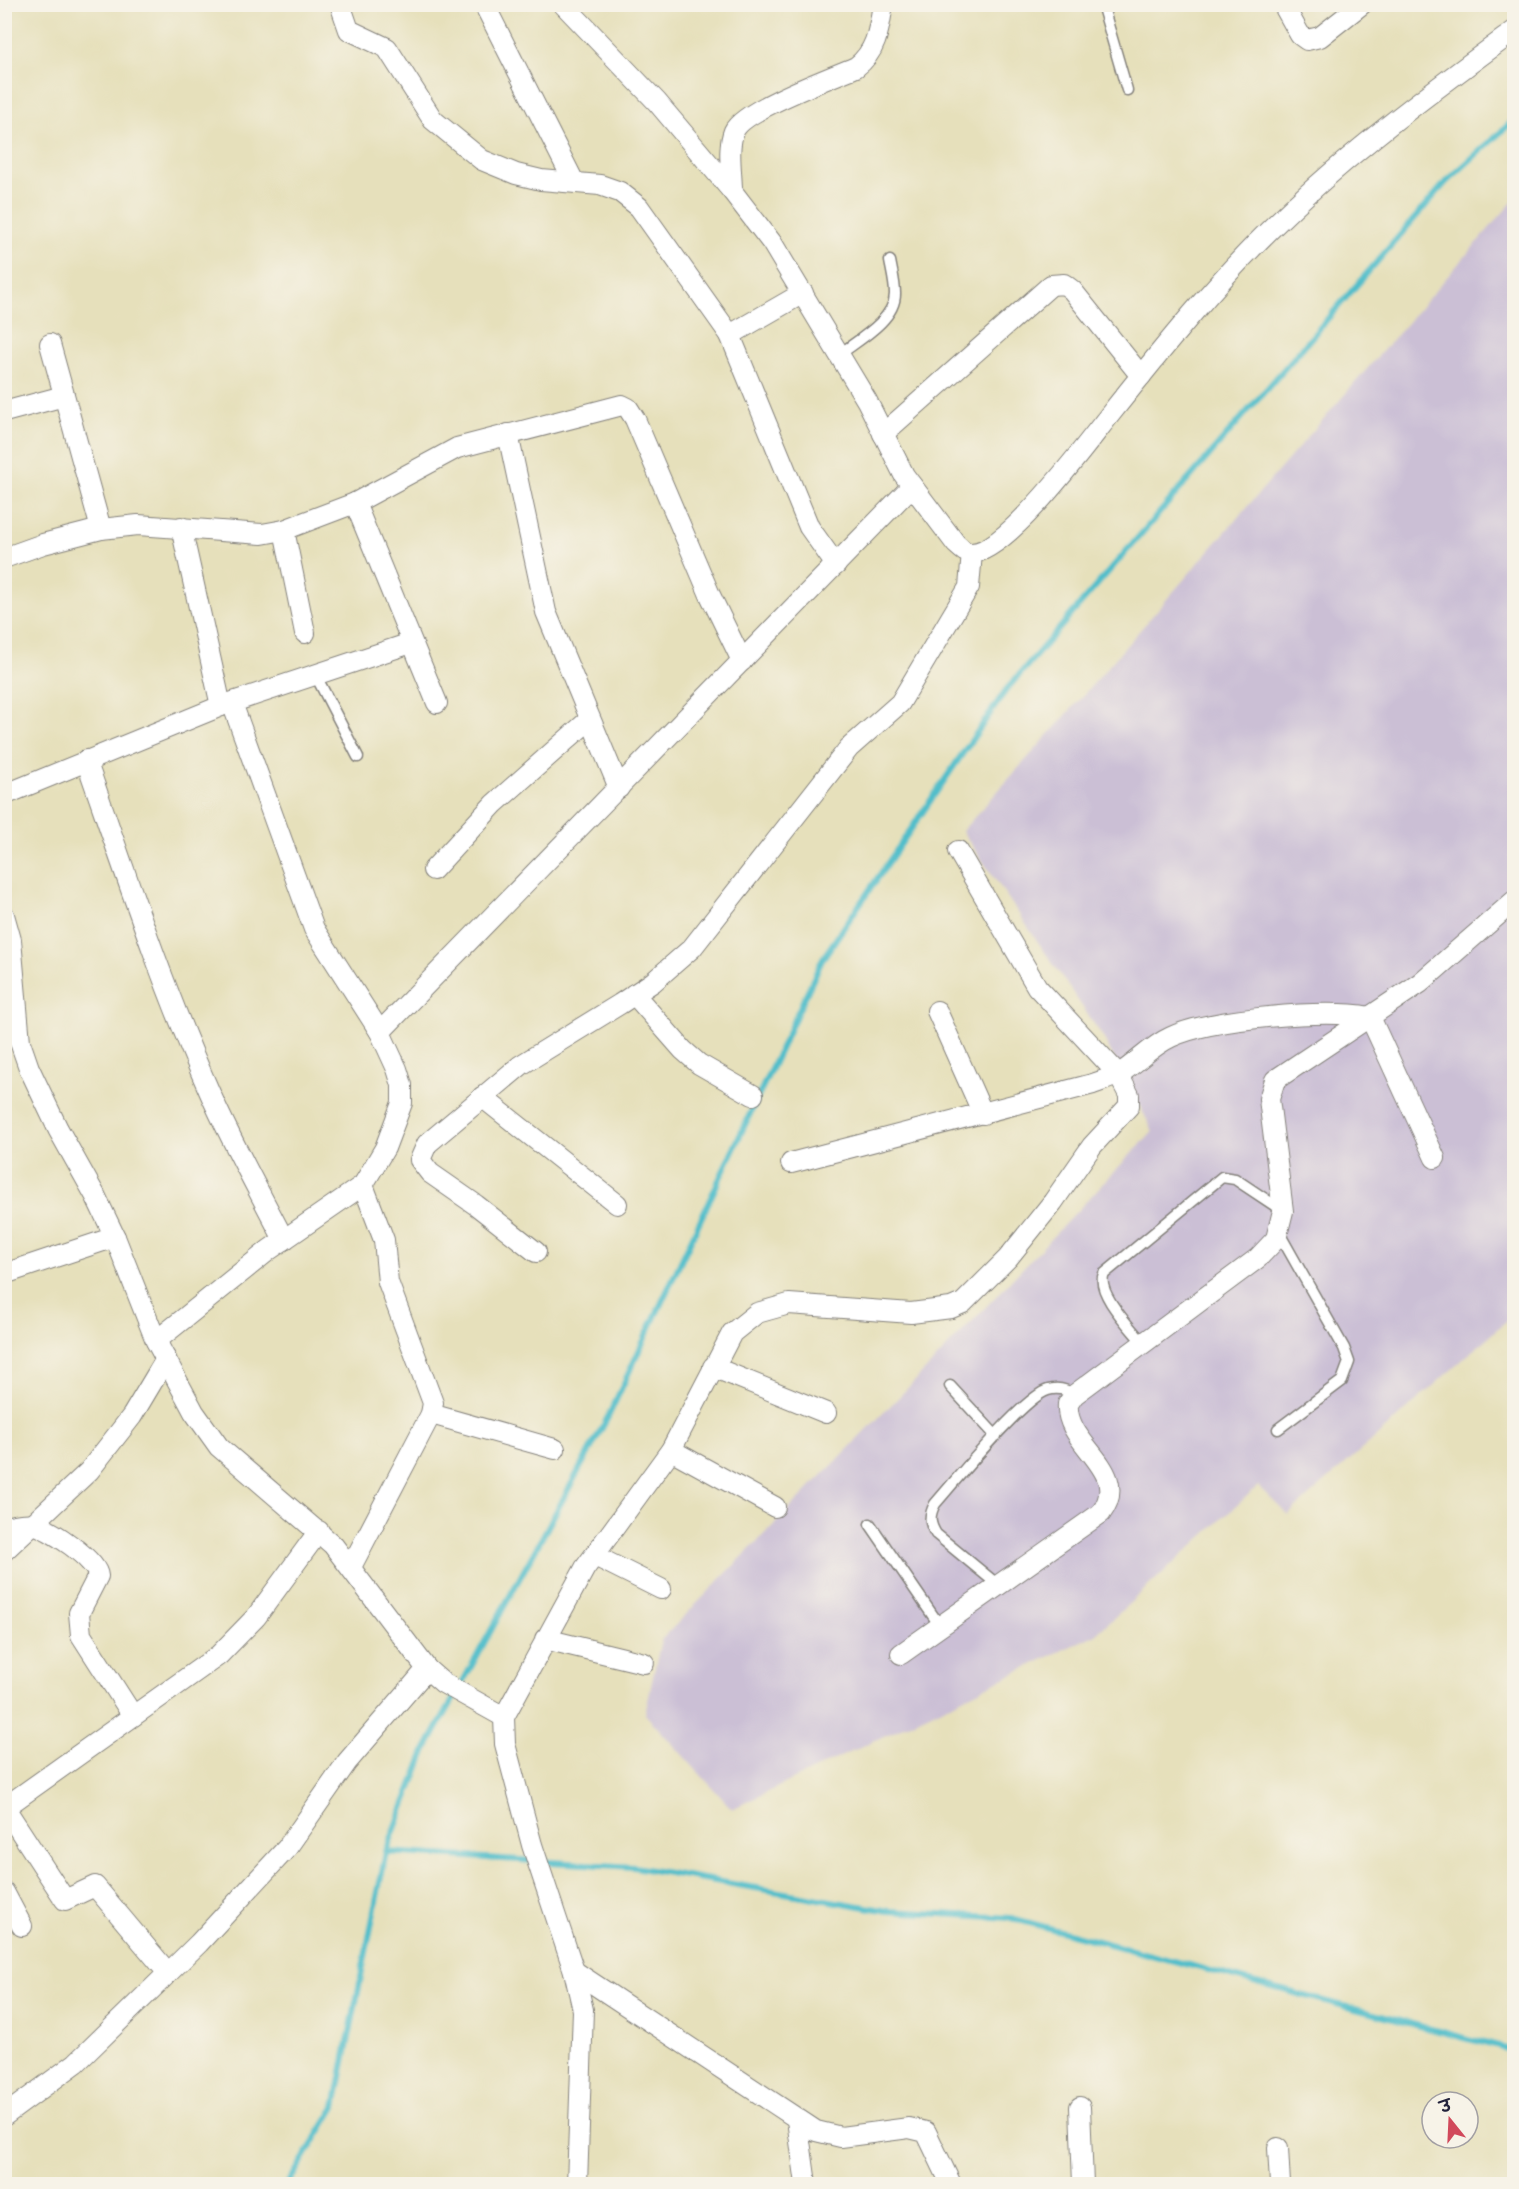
<svg xmlns="http://www.w3.org/2000/svg" width="1519" height="2189" viewBox="0 0 1519 2189" font-family="Mali,'Playpen Sans Deva',sans-serif">
<style>
.industrial{fill:#cbbfd5}
.lines{fill:none;stroke-linecap:round;stroke-linejoin:round}
.stream{stroke:#51beca;stroke-width:6}
.service-casing{stroke:#84817b;stroke-width:13}
.minor-casing{stroke:#84817b;stroke-width:22}
.service{stroke:#fff;stroke-width:10}
.minor{stroke:#fff;stroke-width:20}
</style>
<rect width="100%" height="100%" fill="#f7f3e8"/>
<filter id="ink" filterUnits="userSpaceOnUse"><feTurbulence type="fractalNoise" baseFrequency=".0167" numOctaves="2"/><feDisplacementMap in="SourceGraphic" scale="12" xChannelSelector="R" yChannelSelector="G"/><feConvolveMatrix kernelMatrix="1 2 1 2 8 2 1 2 1" color-interpolation-filters="sRGB"/></filter>
<filter id="wash" filterUnits="userSpaceOnUse"><feTurbulence type="fractalNoise" baseFrequency=".008" numOctaves="4" result="noise"/><feDisplacementMap in="SourceGraphic" scale="24" xChannelSelector="R" yChannelSelector="G"/><feGaussianBlur stdDeviation="1.35" result="paint"/><feColorMatrix in="noise" values="0 0 0 0 0 0 0 0 0 0 0 0 0 0 0 0 0 1.4 0 .05"/><feComposite in="paint" operator="in"/></filter>
<g filter="url(#wash)">
<rect width="100%" height="100%" fill="#e6e0bb"/>
<!-- industrial -->
<path class="industrial" d="M1514 200V1314L1288 1515 1258 1486 1096 1634 732 1809 645 1714 661 1640 944 1351 1153 1131 1103 1037 962 831 1060 722Z"/>
<g class="lines">
<!-- stream -->
<g class="stream">
<path d="M386 1852 634 1867 889 1911 1011 1918 1514 2051"/>
<path d="M288 2184 335 2107 386 1852 426 1749 608 1417 823 958 1006 690 1446 182 1514 120"/>
</g>
</g>
</g>
<g filter="url(#ink)">
<g class="lines">
<!-- service casing -->
<g class="service-casing">
<g id="service">
<path d="M1102 4 1127 90"/>
<path d="M840 354C858 340 895 320 895 294 895 283 892 272 890 261"/>
<path d="M315 674 358 757"/>
<path d="M1143 1343C1131 1328 1095 1292 1104 1274L1222 1177 1235 1179 1283 1211"/>
<path d="M950 1386 996 1436"/>
<path d="M1278 1429 1342 1381 1349 1362 1344 1348 1279 1233"/>
<path d="M870 1524 940 1626"/>
<path d="M998 1585 936 1534C929 1523 929 1515 935 1504 955 1481 1024 1397 1048 1390 1058 1387 1066 1389 1074 1395"/>
</g>
</g>
<!-- minor casing -->
<g class="minor-casing">
<g id="minor">
<path d="M340 4 349 30 387 48 433 120 482 160 516 174 541 180 600 185 620 192 639 207 730 335 809 527 836 565"/>
<path d="M484 4 574 182"/>
<path d="M563 4 657 102 732 191 772 243 867 401 904 475 956 544C961 548 964 553 971 553 1006 553 1085 446 1108 417 1162 349 1218 279 1281 219 1353 149 1434 90 1514 31"/>
<path d="M1285 8 1300 35 1307 40 1320 37 1362 4"/>
<path d="M732 191C732 173 727 148 734 131 743 110 832 77 856 67 877 51 879 29 883 4"/>
<path d="M730 335 803 293"/>
<path d="M50 344 101 529"/>
<path d="M4 412 64 396"/>
<path d="M508 434 546 612 619 788"/>
<path d="M883 434 1051 285 1064 284 1072 290 1141 376"/>
<path d="M355 503 437 703"/>
<path d="M181 527 221 706"/>
<path d="M284 530 305 633"/>
<path d="M4 558 43 544 101 529 138 525 262 534 284 530 355 503 457 448 622 405 628 408 635 419 710 595 742 661"/>
<path d="M86 760C125 872 162 985 210 1093 232 1143 259 1191 284 1240"/>
<path d="M4 795 221 706 411 643"/>
<path d="M433 870 494 804 589 720"/>
<path d="M4 915 11 940 20 1042 29 1068 58 1129 95 1195 115 1237 156 1341 194 1412 219 1447 333 1545 427 1669 443 1683 504 1717"/>
<path d="M634 994 683 1050 699 1064 753 1095"/>
<path d="M937 1011 983 1114"/>
<path d="M380 1032 912 486"/>
<path d="M482 1097 617 1204"/>
<path d="M791 1163 1093 1084C1101 1081 1111 1078 1119 1074 1137 1063 1151 1046 1171 1037 1212 1018 1325 1009 1370 1017L1435 1158"/>
<path d="M536 1252 476 1205 430 1173 420 1160 427 1144 521 1065 620 1004 653 982 692 948 849 748 900 703 969 587 972 553"/>
<path d="M4 1274 115 1237"/>
<path d="M156 1341 269 1250 363 1185 385 1148 402 1103V1085L397 1069 380 1032 314 929 232 703"/>
<path d="M713 1367 826 1413"/>
<path d="M431 1414 555 1449"/>
<path d="M671 1450 775 1507"/>
<path d="M4 1527C12 1526 25 1522 33 1524 49 1528 97 1560 98 1576L79 1613 81 1635 133 1716"/>
<path d="M4 1551 89 1471 132 1416 166 1359"/>
<path d="M595 1556 661 1589"/>
<path d="M351 1567 431 1414 433 1403 388 1282 384 1240 363 1185"/>
<path d="M545 1639 644 1663"/>
<path d="M901 1654 1101 1513C1133 1470 1064 1445 1068 1404L1074 1395 1258 1258 1276 1239 1283 1211 1269 1099 1275 1080 1420 983 1514 901"/>
<path d="M4 1808 219 1655 256 1617 319 1531"/>
<path d="M5 1808 65 1900 95 1886 168 1973"/>
<path d="M4 1892 22 1926"/>
<path d="M574 1971 816 2131 841 2137 909 2128 926 2132 951 2184"/>
<path d="M1080 2107 1083 2184"/>
<path d="M4 2116 76 2063 199 1943 287 1848 347 1762 427 1669"/>
<path d="M797 2120 806 2184"/>
<path d="M1278 2148 1280 2184"/>
<path d="M577 2184 583 2010 574 1971 532 1845 505 1744 504 1717 585 1568 671 1450 732 1333 757 1313 789 1304 911 1313 951 1308 963 1303 1008 1258 1053 1202 1092 1146 1129 1106V1095L1118 1074 1037 987 958 851"/>
</g>
</g>
<!-- service -->
<use href="#service" class="service"/>
<!-- minor -->
<use href="#minor" class="minor"/>
</g>
</g>
<!-- margin -->
<rect width="1519" height="2189" fill="none" stroke="#f7f3e8" stroke-width="24"/>
<!-- north arrow -->
<g transform="translate(1450 2120) rotate(342)"><circle r="28" fill="#f7f3e8" stroke="#a29fa3" stroke-width="1.5"/>
<path d="M0-4.5L10 22L0 15L-10 22Z" fill="#d1495b"/>
<text y="-9" font-size="16" font-weight="bold" text-anchor="middle" fill="#22223b">उ</text>
</g>
</svg>
